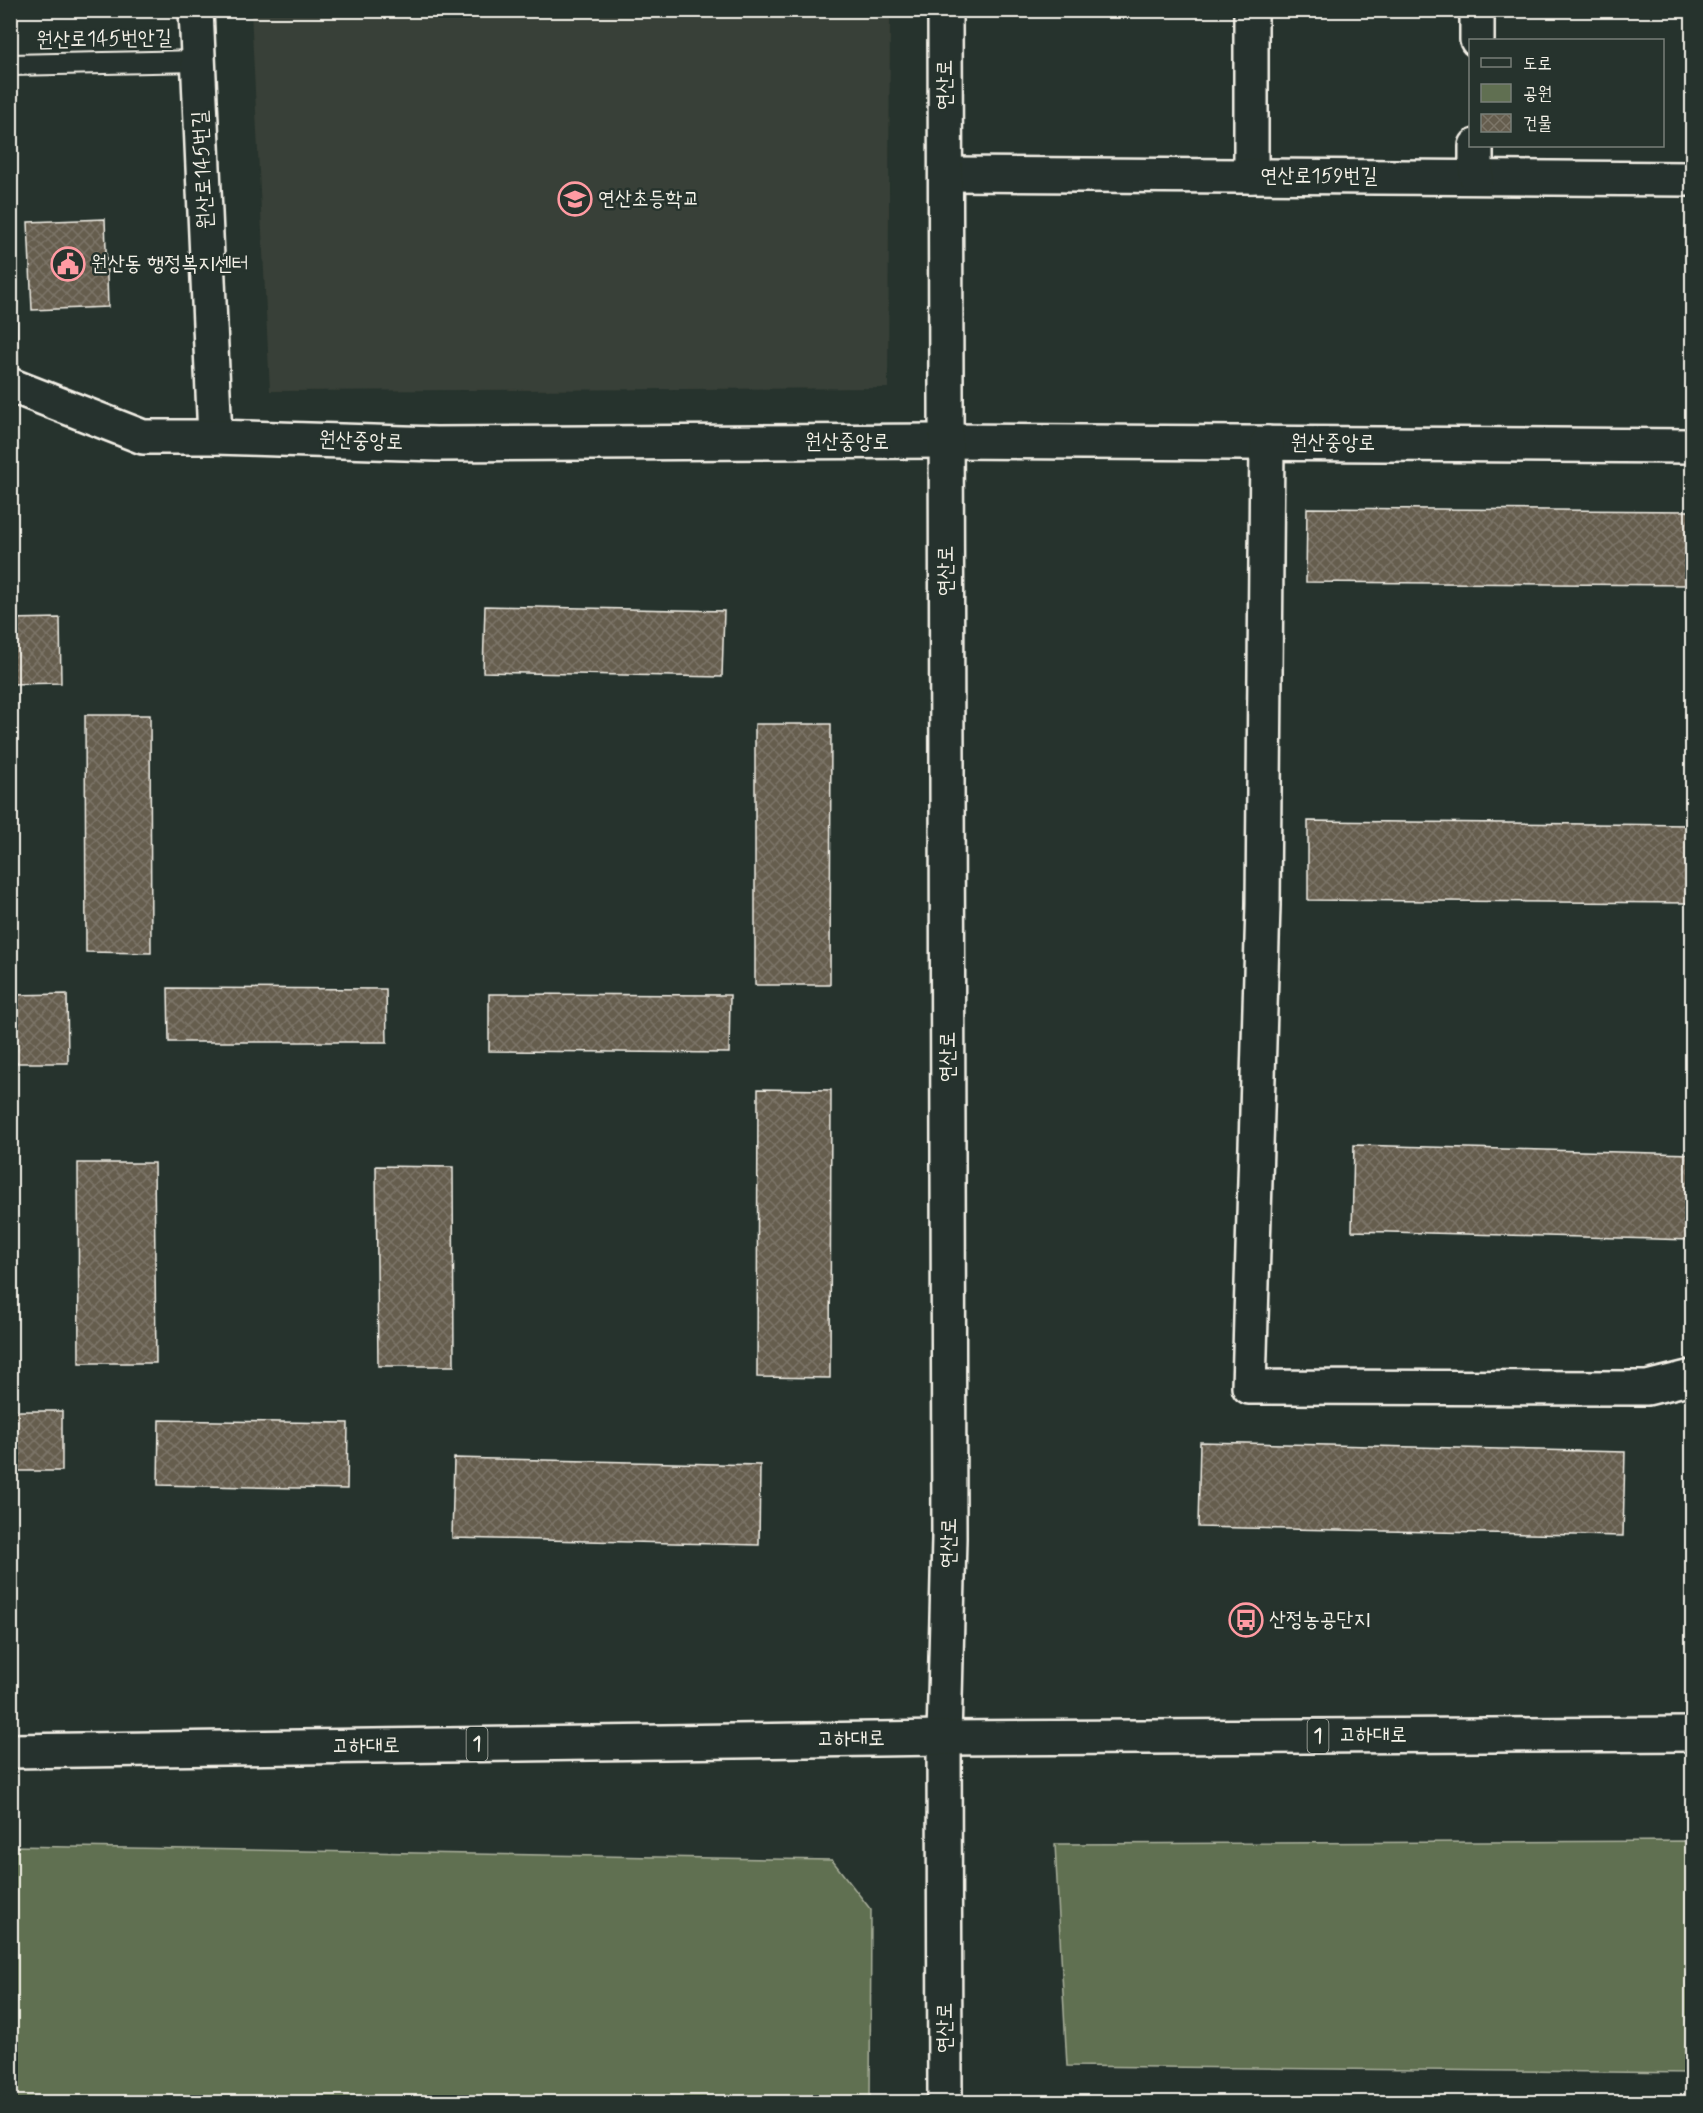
<svg xmlns="http://www.w3.org/2000/svg" width="1703" height="2113" viewBox="0 0 1703 2113" font-family="Mynerve,'Poor Story',sans-serif">
<style>
.built{fill:#394037}
.park{fill:#606f51;stroke:#aab09c;stroke-width:1.5}
.building{fill:url(#building-cross-hatch);stroke:#f4f1e8;stroke-width:1.5}
.lines{fill:none;stroke-linecap:round;stroke-linejoin:round}
.lane-casing{stroke:#f4f1e8;stroke-width:24}
.street-casing{stroke:#f4f1e8;stroke-width:38}
.secondary-casing{stroke:#f4f1e8;stroke-width:38}
.primary-casing{stroke:#f4f1e8;stroke-width:38}
.lane{stroke:#26332d;stroke-width:20}
.street{stroke:#26332d;stroke-width:33}
.secondary{stroke:#26332d;stroke-width:33}
.primary{stroke:#26332d;stroke-width:33}
.labels{text-anchor:middle;dominant-baseline:central;stroke-width:5;stroke-linejoin:round;paint-order:stroke}
.shield{fill:#26332d;stroke:#b6b8b0;stroke-width:1.5}
.shield-label{font-size:20px;font-weight:bold;fill:#f4f1e8}
.street-label{font-size:21px;fill:#f4f1e8;stroke:#26332d}
.poi-label{font-size:21px;fill:#f4f1e8;stroke:#26332d;text-anchor:start}
</style>
<defs>
<pattern id="building-cross-hatch" width="8" height="8" patternUnits="userSpaceOnUse" patternTransform="scale(1.5)"><rect width="8" height="8" fill="#655d4e"/><path d="M0 0l8 8M0 8l8-8" fill="none" stroke="#7c7568"/></pattern>
</defs>
<rect width="100%" height="100%" fill="#26332d"/>
<filter id="ink" filterUnits="userSpaceOnUse"><feTurbulence type="fractalNoise" baseFrequency=".0167" numOctaves="2"/><feDisplacementMap in="SourceGraphic" scale="12" xChannelSelector="R" yChannelSelector="G"/><feConvolveMatrix kernelMatrix="1 2 1 2 8 2 1 2 1" color-interpolation-filters="sRGB"/></filter>
<g filter="url(#ink)">
<!-- built -->
<path class="built" d="M251 11H890L888 388 270 391Z"/>
<!-- park -->
<g class="park">
<path d="M1692 1841V2073L1067 2066 1055 1844Z"/>
<path d="M11 1846 832 1860 871 1910 870 2102H11Z"/>
</g>
<!-- building -->
<g class="building">
<path d="M10 138H12L18 369 10 366Z"/>
<path d="M105 219 108 307 32 310 28 222Z"/>
<path d="M1307 508 1692 511V585L1306 582Z"/>
<path d="M485 606 724 611 722 677 483 672Z"/>
<path d="M60 618 61 683 10 684V619Z"/>
<path d="M85 715H150L151 953 86 952Z"/>
<path d="M755 724H831L830 985H755Z"/>
<path d="M1308 821 1692 825V903L1308 900Z"/>
<path d="M168 988 386 989 387 1042H169Z"/>
<path d="M67 994 68 1063H10V995Z"/>
<path d="M489 994 730 995 729 1053 489 1051Z"/>
<path d="M758 1089 831 1090 830 1378 757 1377Z"/>
<path d="M1354 1145 1692 1154V1240L1352 1231Z"/>
<path d="M78 1163H154L156 1363H79Z"/>
<path d="M376 1166 453 1167 454 1366H378Z"/>
<rect x="10" y="1411" width="52" height="60"/>
<path d="M159 1420 348 1423 347 1489 158 1485Z"/>
<path d="M1200 1442 1625 1452 1623 1536 1198 1527Z"/>
<path d="M454 1458 760 1465 759 1545 452 1538Z"/>
</g>
<g class="lines">
<!-- lane casing -->
<g class="lane-casing">
<path id="lane" d="M10 65 198 61"/>
</g>
<!-- street casing -->
<g class="street-casing">
<g id="street">
<path d="M196 10 215 437"/>
<path d="M1251 10V176"/>
<path d="M1477 40V10"/>
<path d="M946 174 1692 179"/>
<path d="M1476 177V146"/>
<path d="M10 385 143 437H215L436 444 945 441 1692 446"/>
<path d="M1267 443 1263 905 1249 1387 1647 1388 1692 1377"/>
</g>
</g>
<!-- secondary casing -->
<g class="secondary-casing">
<path id="secondary" d="M945 10 949 1538 944 1738 945 2102"/>
</g>
<!-- primary casing -->
<g class="primary-casing">
<path id="primary" d="M10 1751 944 1738 1692 1734"/>
</g>
<!-- lane -->
<use href="#lane" class="lane"/>
<!-- street -->
<use href="#street" class="street"/>
<!-- secondary -->
<use href="#secondary" class="secondary"/>
<!-- primary -->
<use href="#primary" class="primary"/>
</g>
</g>
<!-- icons -->
<defs>
<g id="school-ring" transform="scale(1.725)"><circle r="9.5" fill="#26332d" stroke="#ff9aa2" stroke-width="1.5"/><path d="M0-5L7-2L0 1L-7-2ZM-4 1L0 2.5L4 1V4Q0 6-4 4Z" fill="#ff9aa2"/></g>
<g id="civic-ring" transform="scale(1.725)"><circle r="9.5" fill="#26332d" stroke="#ff9aa2" stroke-width="1.5"/><path d="M-.6-6.5H3V-4.5H.6V-3L4-1V1h2V6H-6V1h2V-1L-.6-3ZM-1.2 2.5V6h2.4V2.5Z" fill="#ff9aa2"/></g>
<g id="bus-ring" transform="scale(1.725)"><circle r="9.5" fill="#26332d" stroke="#ff9aa2" stroke-width="1.5"/><path d="M-5-6H5V4H4V6H2V4H-2V6H-4V4H-5ZM-3.5-4V0h7V-4ZM-3.5 1.2v1.5H-2V1.2ZM2 1.2v1.5H3.5V1.2Z" fill="#ff9aa2"/></g>
</defs>
<g fill-rule="evenodd">
<use href="#school-ring" x="575" y="199"/>
<use href="#civic-ring" x="68" y="264"/>
<use href="#bus-ring" x="1246" y="1620"/>
</g>
<g class="labels">
<!-- shield labels -->
<g class="shield">
<rect x="1307.5" y="1719" width="21" height="34" rx="4.5"/>
<rect x="466.5" y="1727" width="21" height="34" rx="4.5"/>
</g>
<g class="shield-label">
<text x="1318" y="1736">1</text>
<text x="477" y="1744">1</text>
</g>
<!-- street labels -->
<g class="street-label">
<text transform="translate(104 39) rotate(-1)">원산로145번안길</text>
<text transform="translate(945 85) rotate(-90)">연산로</text>
<text transform="translate(203 170) rotate(-93)">원산로145번길</text>
<text x="1319" y="176">연산로159번길</text>
<text transform="translate(361 441) rotate(2)">원산중앙로</text>
<text x="847" y="442">원산중앙로</text>
<text x="1333" y="443">원산중앙로</text>
<text transform="translate(946 571) rotate(-90)">연산로</text>
<text transform="translate(948 1057) rotate(-90)">연산로</text>
<text transform="translate(949 1543) rotate(-89)">연산로</text>
<text x="1373" y="1735">고하대로</text>
<text transform="translate(851 1739) rotate(-1)">고하대로</text>
<text transform="translate(366 1746) rotate(-1)">고하대로</text>
<text transform="translate(945 2028) rotate(-90)">연산로</text>
</g>
<!-- poi labels -->
<g class="poi-label">
<text x="598" y="199">연산초등학교</text>
<text x="91" y="264">원산동 행정복지센터</text>
<text x="1269" y="1620">산정농공단지</text>
</g>
</g>
<!-- margin -->
<rect width="1703" height="2113" fill="none" stroke="#26332d" stroke-width="36"/>
<rect x="18" y="18" width="1667" height="2077" fill="none" stroke="#f4f1e8" stroke-width="2" filter="url(#ink)"/>
<!-- legend -->
<rect x="1469" y="39" width="195" height="108" fill="#26332d" stroke="#787f78" stroke-width="1.5"/>
<rect x="1481" y="58" width="30" height="9" fill="#26332d" stroke="#787f78" stroke-width="1.5"/>
<text x="1523" y="69" font-size="18" fill="#f4f1e8">도로</text>
<rect x="1481" y="84" width="30" height="18" fill="#606f51" stroke="#787f78" stroke-width="1.5"/>
<text x="1523" y="99" font-size="18" fill="#f4f1e8">공원</text>
<rect x="1481" y="114" width="30" height="18" fill="url(#building-cross-hatch)" stroke="#787f78" stroke-width="1.5"/>
<text x="1523" y="129" font-size="18" fill="#f4f1e8">건물</text>
</svg>
